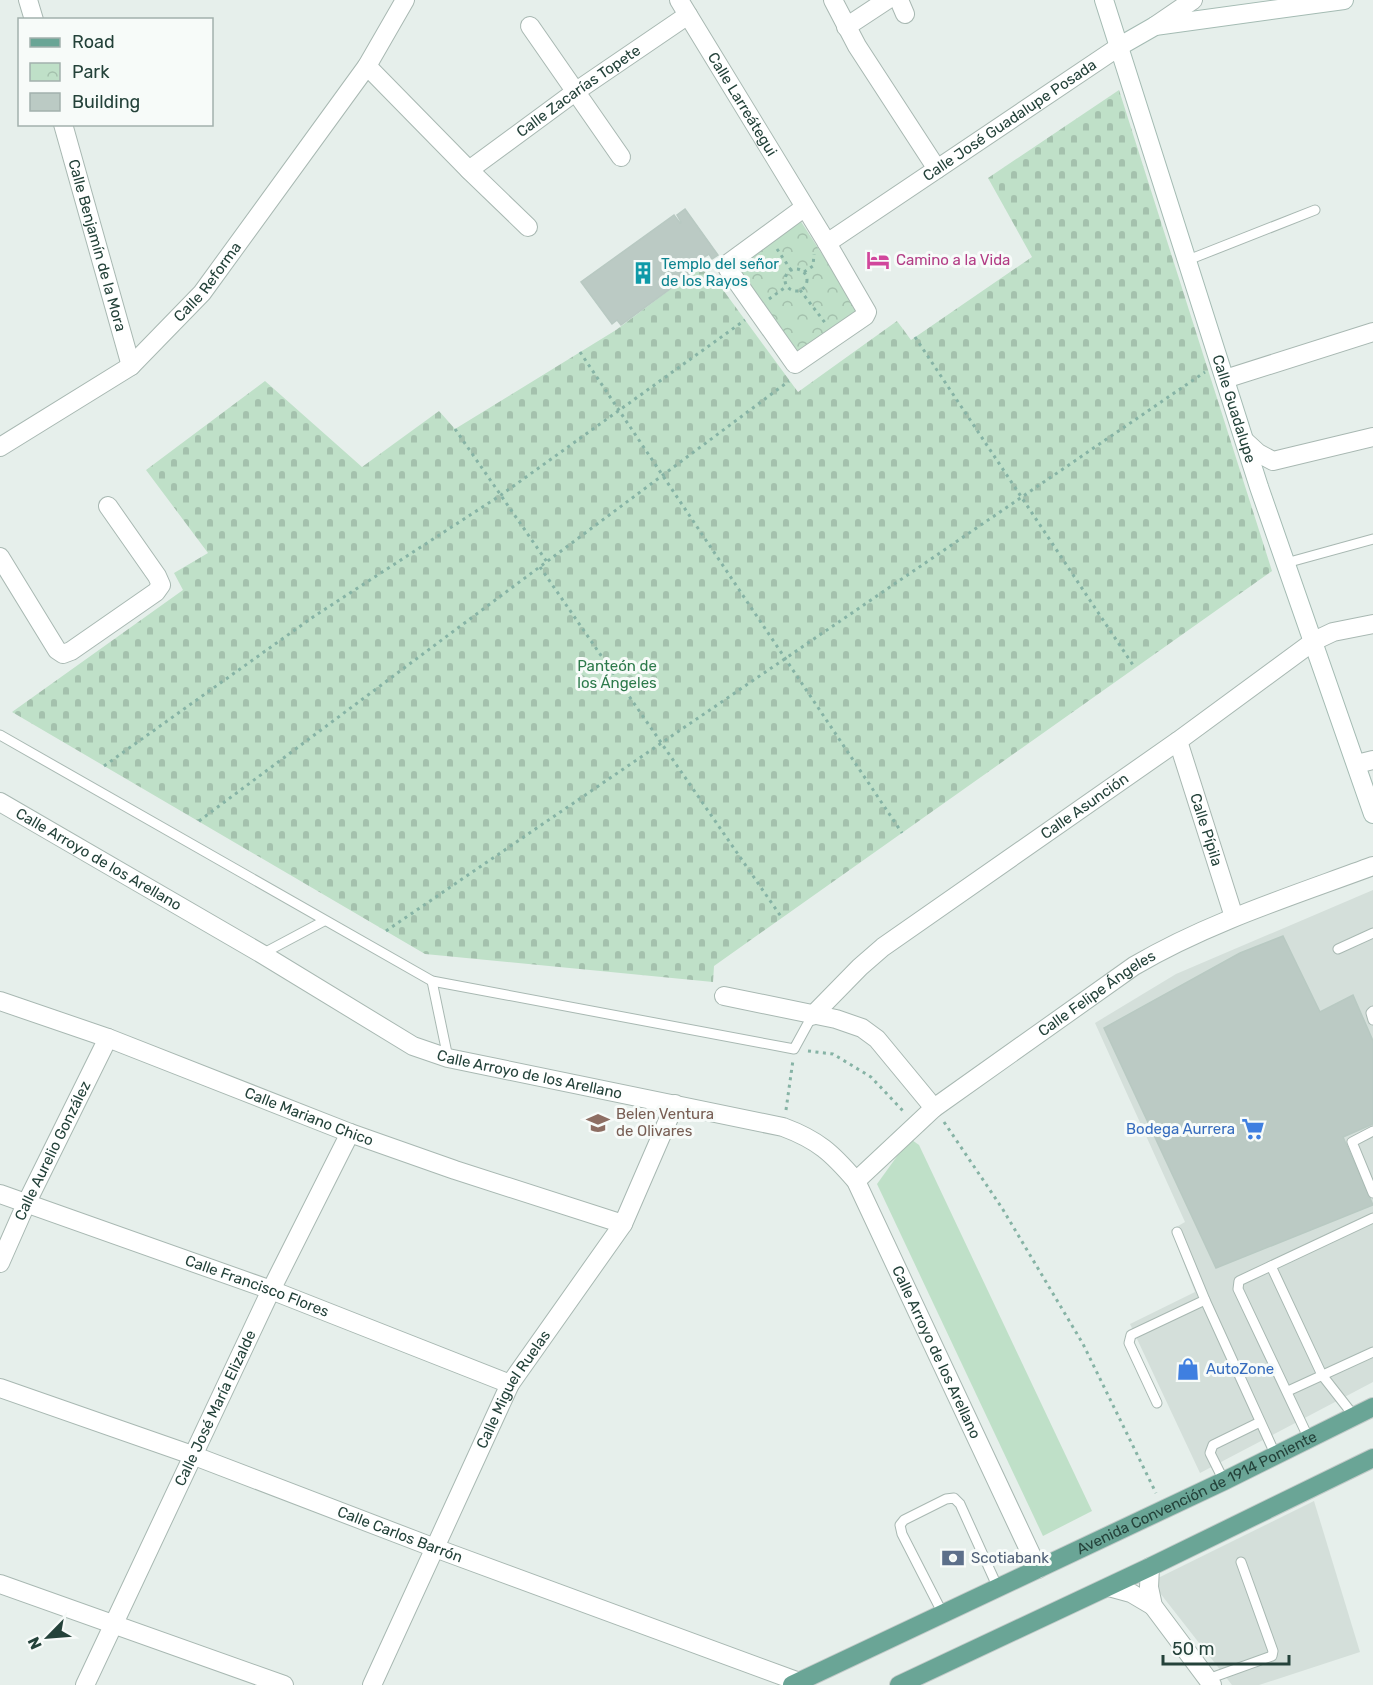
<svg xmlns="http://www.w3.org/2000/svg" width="1373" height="1685" viewBox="0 0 1373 1685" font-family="Rubik,sans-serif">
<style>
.built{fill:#d4dfda}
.cemetery{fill:url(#cemetery-stones)}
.park{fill:url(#park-crowns)}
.pitch{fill:#bfe0c8}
.building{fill:#bbcac4;stroke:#b8c9c2;stroke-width:1.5}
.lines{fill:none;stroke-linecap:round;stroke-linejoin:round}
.lane-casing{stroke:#a8b8b2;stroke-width:11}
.street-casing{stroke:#a8b8b2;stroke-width:20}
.secondary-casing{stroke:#a4bbb3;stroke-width:20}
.primary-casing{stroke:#c2cac8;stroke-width:20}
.path{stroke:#86b3a5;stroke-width:3;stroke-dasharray:3 4.5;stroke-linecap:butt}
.lane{stroke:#fff;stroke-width:9}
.street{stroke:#fff;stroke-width:18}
.secondary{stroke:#fff;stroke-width:18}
.primary{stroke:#6aa596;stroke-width:18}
.labels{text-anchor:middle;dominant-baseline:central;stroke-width:6;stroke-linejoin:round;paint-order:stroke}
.street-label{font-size:15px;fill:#24423a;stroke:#f7fbf9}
.hotel-label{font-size:15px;fill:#b23c85;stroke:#f7fbf9;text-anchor:start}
.culture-label{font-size:15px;fill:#0d838f;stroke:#f7fbf9;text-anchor:start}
.park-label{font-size:15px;fill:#2d7a4b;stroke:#f7fbf9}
.education-label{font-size:15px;fill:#785e54;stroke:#f7fbf9;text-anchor:start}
.shop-label{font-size:15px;fill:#366cbe;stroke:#f7fbf9;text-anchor:end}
.service-label{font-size:15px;fill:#4e5e75;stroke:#f7fbf9;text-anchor:start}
</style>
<defs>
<pattern id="cemetery-stones" width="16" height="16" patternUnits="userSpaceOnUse" patternTransform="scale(1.5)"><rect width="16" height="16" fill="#bfe0c8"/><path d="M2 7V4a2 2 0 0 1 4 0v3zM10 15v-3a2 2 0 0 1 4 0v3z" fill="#a4c1ad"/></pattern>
<pattern id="park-crowns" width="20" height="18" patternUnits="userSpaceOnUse" patternTransform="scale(1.5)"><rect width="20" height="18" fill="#bfe0c8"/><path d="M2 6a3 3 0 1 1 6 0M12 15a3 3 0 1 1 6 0" fill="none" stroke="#a4c1ad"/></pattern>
</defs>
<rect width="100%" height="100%" fill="#e6efeb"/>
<!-- built -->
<g class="built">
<path d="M1373 890V1382L1200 1473 1130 1324 1195 1292 1171 1230 1185 1222 1095 1023 1176 974Z"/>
<path d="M1314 1501 1360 1652 1259 1685H1232L1160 1593 1158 1578Z"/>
</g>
<!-- cemetery -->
<path class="cemetery" d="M1119 90 1272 571 714 966 713 982 425 954 12 712 183 590 174 573 208 553 146 470 265 381 362 467 439 411 455 429 616 330 704 264 798 392 897 321 911 340 1032 257 988 178Z"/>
<!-- park -->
<path class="park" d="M798 217 859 311 796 358 732 265Z"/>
<!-- pitch -->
<path class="pitch" d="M912 1140 919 1145 1092 1511 1043 1536 877 1184 903 1148Z"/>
<!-- building -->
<g class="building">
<path d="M685 209 718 255 712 259 709 254 701 259 704 264 621 325 617 320 612 324 581 282 674 215 680 223 681 222 677 215Z"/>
<path d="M1283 936 1320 1012 1353 995 1373 1041V1124L1343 1137 1373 1205 1216 1268 1104 1028 1240 953Z"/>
</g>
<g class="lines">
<!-- lane casing -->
<g class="lane-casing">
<g id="lane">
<path d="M1188 260 1315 210"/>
<path d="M1286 563 1373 539"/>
<path d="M0 735 432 981 794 1049 812 1016"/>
<path d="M1338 949 1373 933"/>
<path d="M262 954 324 921"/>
<path d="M432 981 448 1058"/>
<path d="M1373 1011 1371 1013 1373 1020"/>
<path d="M1373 1131 1352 1142 1373 1193"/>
<path d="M1177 1232 1205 1300 1276 1456"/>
<path d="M1271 1266 1322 1375 1354 1416"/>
<path d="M1288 1391 1373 1352"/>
<path d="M1157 1403 1129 1343 1131 1335 1205 1300"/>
<path d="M1309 1439 1238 1289 1239 1281 1373 1218"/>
<path d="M1224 1481 1210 1453 1213 1445 1260 1422"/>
<path d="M943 1614 902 1534 900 1525 904 1520 946 1499 954 1498 960 1504 998 1588"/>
<path d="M1208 1679 1272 1656 1273 1651 1241 1562"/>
</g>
</g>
<!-- street casing -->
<g class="street-casing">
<g id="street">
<path d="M28 0 34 20"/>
<path id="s1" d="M679 0 688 15 827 243 867 312 865 316 795 364 728 269 726 265 805 207"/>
<path d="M833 0 857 46 937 169"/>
<path d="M899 0 905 14"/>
<path d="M530 26 621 157"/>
<path d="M1155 26 1193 0"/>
<path d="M846 27 887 0"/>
<path d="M367 66 469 170 528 227"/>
<path id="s2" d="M63 124 131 366"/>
<path id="s3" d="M469 170 575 92 688 15"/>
<path id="s4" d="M827 243 1120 46"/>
<path d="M1225 379 1373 332"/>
<path d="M1246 442 1258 453 1273 461 1373 437"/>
<path id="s5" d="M0 447 131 366 202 293 367 66 405 0"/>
<path d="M0 557 57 650 63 654 71 651 156 592 161 585 157 576 108 506"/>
<path id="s6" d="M1178 741 1234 917"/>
<path d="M1357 764 1373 760"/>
<path id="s7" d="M0 802 262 954 413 1046 448 1058 783 1127C818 1140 832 1153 856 1181L1038 1569"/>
<path d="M724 996 836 1019 862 1028 877 1039 934 1108"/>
<path id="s8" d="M0 1001 108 1038 350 1133 455 1170 623 1224"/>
<path id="s9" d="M812 1016 860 967 883 947 1178 741 1314 641 1333 632 1373 624"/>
<path id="s10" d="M856 1181 934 1108 1134 966C1209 922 1292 896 1373 866"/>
<path id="s11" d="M0 1194 271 1290 510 1384"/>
<path id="s12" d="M0 1263 26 1204 108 1038"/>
<path id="s13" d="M0 1388 192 1455 435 1548 799 1682"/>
<path d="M1150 1567 1149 1587 1153 1606 1212 1685"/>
<path d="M0 1584 284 1685"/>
<path d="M1109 1587 1131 1593 1153 1606"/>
<path id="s14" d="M85 1685 271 1290 350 1133"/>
<path id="s15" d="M372 1685 510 1384 623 1224 675 1104"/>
</g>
</g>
<!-- secondary casing -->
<g class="secondary-casing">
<g id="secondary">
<path id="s16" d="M1104 0 1259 487 1373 814"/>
<path d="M1120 46 1155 26 1344 0"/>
</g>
</g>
<!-- primary casing -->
<g class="primary-casing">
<g id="primary">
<path id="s17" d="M792 1685 1224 1481 1373 1407"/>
<path d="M899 1685 1150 1567 1373 1458"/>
</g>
</g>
<!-- path -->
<g class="path">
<path d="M777 249 791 270"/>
<circle cx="796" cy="280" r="11"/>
<path d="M804 272 813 266 814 254"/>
<path d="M800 290 826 324"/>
<path d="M769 299 787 286"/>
<path d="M915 337 1135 668"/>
<path d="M580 352 902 833"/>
<path d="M455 429 547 562"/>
<path d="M540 567 782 918"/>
<path d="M104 766 313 617 501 495 745 320"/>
<path d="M199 821 789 381"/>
<path d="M386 931 1205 372"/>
<path d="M808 1051 833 1054 871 1077 905 1113"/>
<path d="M786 1110 793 1060"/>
<path d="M944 1122 1002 1208 1083 1344 1156 1493"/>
</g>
<!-- lane -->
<use href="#lane" class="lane"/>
<!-- street -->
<use href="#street" class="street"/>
<!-- secondary -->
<use href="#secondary" class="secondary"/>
<!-- primary -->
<use href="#primary" class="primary"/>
</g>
<!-- icons -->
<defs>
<g id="hotel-bare" transform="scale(1.8)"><path d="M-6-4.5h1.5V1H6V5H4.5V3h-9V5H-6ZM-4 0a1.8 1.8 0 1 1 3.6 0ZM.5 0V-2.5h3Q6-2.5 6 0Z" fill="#d1479c" stroke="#f7fbf9" stroke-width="2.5" paint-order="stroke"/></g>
<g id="building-bare" transform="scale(1.8)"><path d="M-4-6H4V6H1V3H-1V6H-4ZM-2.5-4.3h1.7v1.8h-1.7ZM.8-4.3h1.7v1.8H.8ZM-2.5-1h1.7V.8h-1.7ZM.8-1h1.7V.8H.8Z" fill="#0f9aa8" stroke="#f7fbf9" stroke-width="2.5" paint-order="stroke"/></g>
<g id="school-bare" transform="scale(1.8)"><path d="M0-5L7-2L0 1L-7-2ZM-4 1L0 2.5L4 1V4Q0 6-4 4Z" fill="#8d6e63" stroke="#f7fbf9" stroke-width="2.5" paint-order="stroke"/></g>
<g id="supermarket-bare" transform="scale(1.8)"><path d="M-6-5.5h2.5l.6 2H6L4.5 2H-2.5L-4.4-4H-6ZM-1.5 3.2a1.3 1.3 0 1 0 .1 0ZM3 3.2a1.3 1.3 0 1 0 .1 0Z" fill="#3f7fe0" stroke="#f7fbf9" stroke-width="2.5" paint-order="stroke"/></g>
<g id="shop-bare" transform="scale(1.8)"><path d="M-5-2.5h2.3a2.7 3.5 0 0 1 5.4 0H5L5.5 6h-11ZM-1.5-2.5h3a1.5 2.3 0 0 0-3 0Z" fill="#3f7fe0" stroke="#f7fbf9" stroke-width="2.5" paint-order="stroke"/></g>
<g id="bank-bare" transform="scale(1.8)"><path d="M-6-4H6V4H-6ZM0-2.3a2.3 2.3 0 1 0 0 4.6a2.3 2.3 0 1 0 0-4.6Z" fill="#5c6f8a" stroke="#f7fbf9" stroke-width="2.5" paint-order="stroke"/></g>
</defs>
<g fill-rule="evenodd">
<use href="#hotel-bare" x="878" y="260"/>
<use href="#building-bare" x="643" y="273"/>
<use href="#school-bare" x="598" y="1123"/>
<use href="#supermarket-bare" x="1253" y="1129"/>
<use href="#shop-bare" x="1188" y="1369"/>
<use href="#bank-bare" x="953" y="1558"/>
</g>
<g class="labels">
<!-- street labels -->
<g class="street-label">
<text stroke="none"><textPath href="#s3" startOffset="135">Calle Zacarías Topete</textPath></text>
<text stroke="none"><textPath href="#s1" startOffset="122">Calle Larreátegui</textPath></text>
<text stroke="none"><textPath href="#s4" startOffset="220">Calle José Guadalupe Posada</textPath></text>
<text stroke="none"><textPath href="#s2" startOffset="126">Calle Benjamín de la Mora</textPath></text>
<text stroke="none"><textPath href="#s5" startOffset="268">Calle Reforma</textPath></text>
<text stroke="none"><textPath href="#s16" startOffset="429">Calle Guadalupe</textPath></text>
<text stroke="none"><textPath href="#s9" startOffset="345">Calle Asunción</textPath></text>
<text stroke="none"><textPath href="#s6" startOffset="93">Calle Pípila</textPath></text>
<text stroke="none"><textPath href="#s7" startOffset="114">Calle Arroyo de los Arellano</textPath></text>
<text stroke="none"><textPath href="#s10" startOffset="306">Calle Felipe Ángeles</textPath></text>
<text stroke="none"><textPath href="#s7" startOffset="600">Calle Arroyo de los Arellano</textPath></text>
<text stroke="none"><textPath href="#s8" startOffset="330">Calle Mariano Chico</textPath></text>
<text stroke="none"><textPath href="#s12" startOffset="124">Calle Aurelio González</textPath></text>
<text stroke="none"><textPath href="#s11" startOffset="273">Calle Francisco Flores</textPath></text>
<text stroke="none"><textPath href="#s7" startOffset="1140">Calle Arroyo de los Arellano</textPath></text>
<text stroke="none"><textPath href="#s15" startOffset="328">Calle Miguel Ruelas</textPath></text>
<text stroke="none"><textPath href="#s14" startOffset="306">Calle José María Elizalde</textPath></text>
<text stroke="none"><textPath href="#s17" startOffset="448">Avenida Convención de 1914 Poniente</textPath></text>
<text stroke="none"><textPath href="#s13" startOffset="426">Calle Carlos Barrón</textPath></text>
</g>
<!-- hotel labels -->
<g class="hotel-label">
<text x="896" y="260">Camino a la Vida</text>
</g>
<!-- culture labels -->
<g class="culture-label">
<text x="661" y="264">Templo del señor<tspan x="661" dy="17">de los Rayos</tspan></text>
</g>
<!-- park labels -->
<g class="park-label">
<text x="617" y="666">Panteón de<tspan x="617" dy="17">los Ángeles</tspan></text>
</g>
<!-- education labels -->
<g class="education-label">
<text x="616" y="1114">Belen Ventura<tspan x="616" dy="17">de Olivares</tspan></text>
</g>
<!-- shop labels -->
<g class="shop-label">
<text x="1235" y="1129">Bodega Aurrera</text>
<text x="1206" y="1369" text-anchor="start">AutoZone</text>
</g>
<!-- service labels -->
<g class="service-label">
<text x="971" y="1558">Scotiabank</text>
</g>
</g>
<!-- legend -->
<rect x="18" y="18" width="195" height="108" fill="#f7fbf9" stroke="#a3b1ad" stroke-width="1.5"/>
<rect x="30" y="38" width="30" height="9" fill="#6aa596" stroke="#a3b1ad" stroke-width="1.5"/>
<text x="72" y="48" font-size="18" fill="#24423a">Road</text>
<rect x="30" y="63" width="30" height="18" fill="url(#park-crowns)" stroke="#a3b1ad" stroke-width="1.5"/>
<text x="72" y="78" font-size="18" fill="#24423a">Park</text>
<rect x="30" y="93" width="30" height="18" fill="#bbcac4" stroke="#a3b1ad" stroke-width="1.5"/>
<text x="72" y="108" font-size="18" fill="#24423a">Building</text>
<!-- north arrow -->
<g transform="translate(48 1637) rotate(245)" stroke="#f7fbf9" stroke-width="4.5" paint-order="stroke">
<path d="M0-4.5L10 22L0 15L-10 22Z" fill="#24423a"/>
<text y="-9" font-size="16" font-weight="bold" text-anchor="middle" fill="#24423a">N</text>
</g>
<!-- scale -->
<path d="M1163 1655v9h126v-9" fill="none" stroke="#24423a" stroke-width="3"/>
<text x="1172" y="1655" font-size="18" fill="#24423a" stroke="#f7fbf9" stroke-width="4.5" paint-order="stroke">50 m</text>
</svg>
